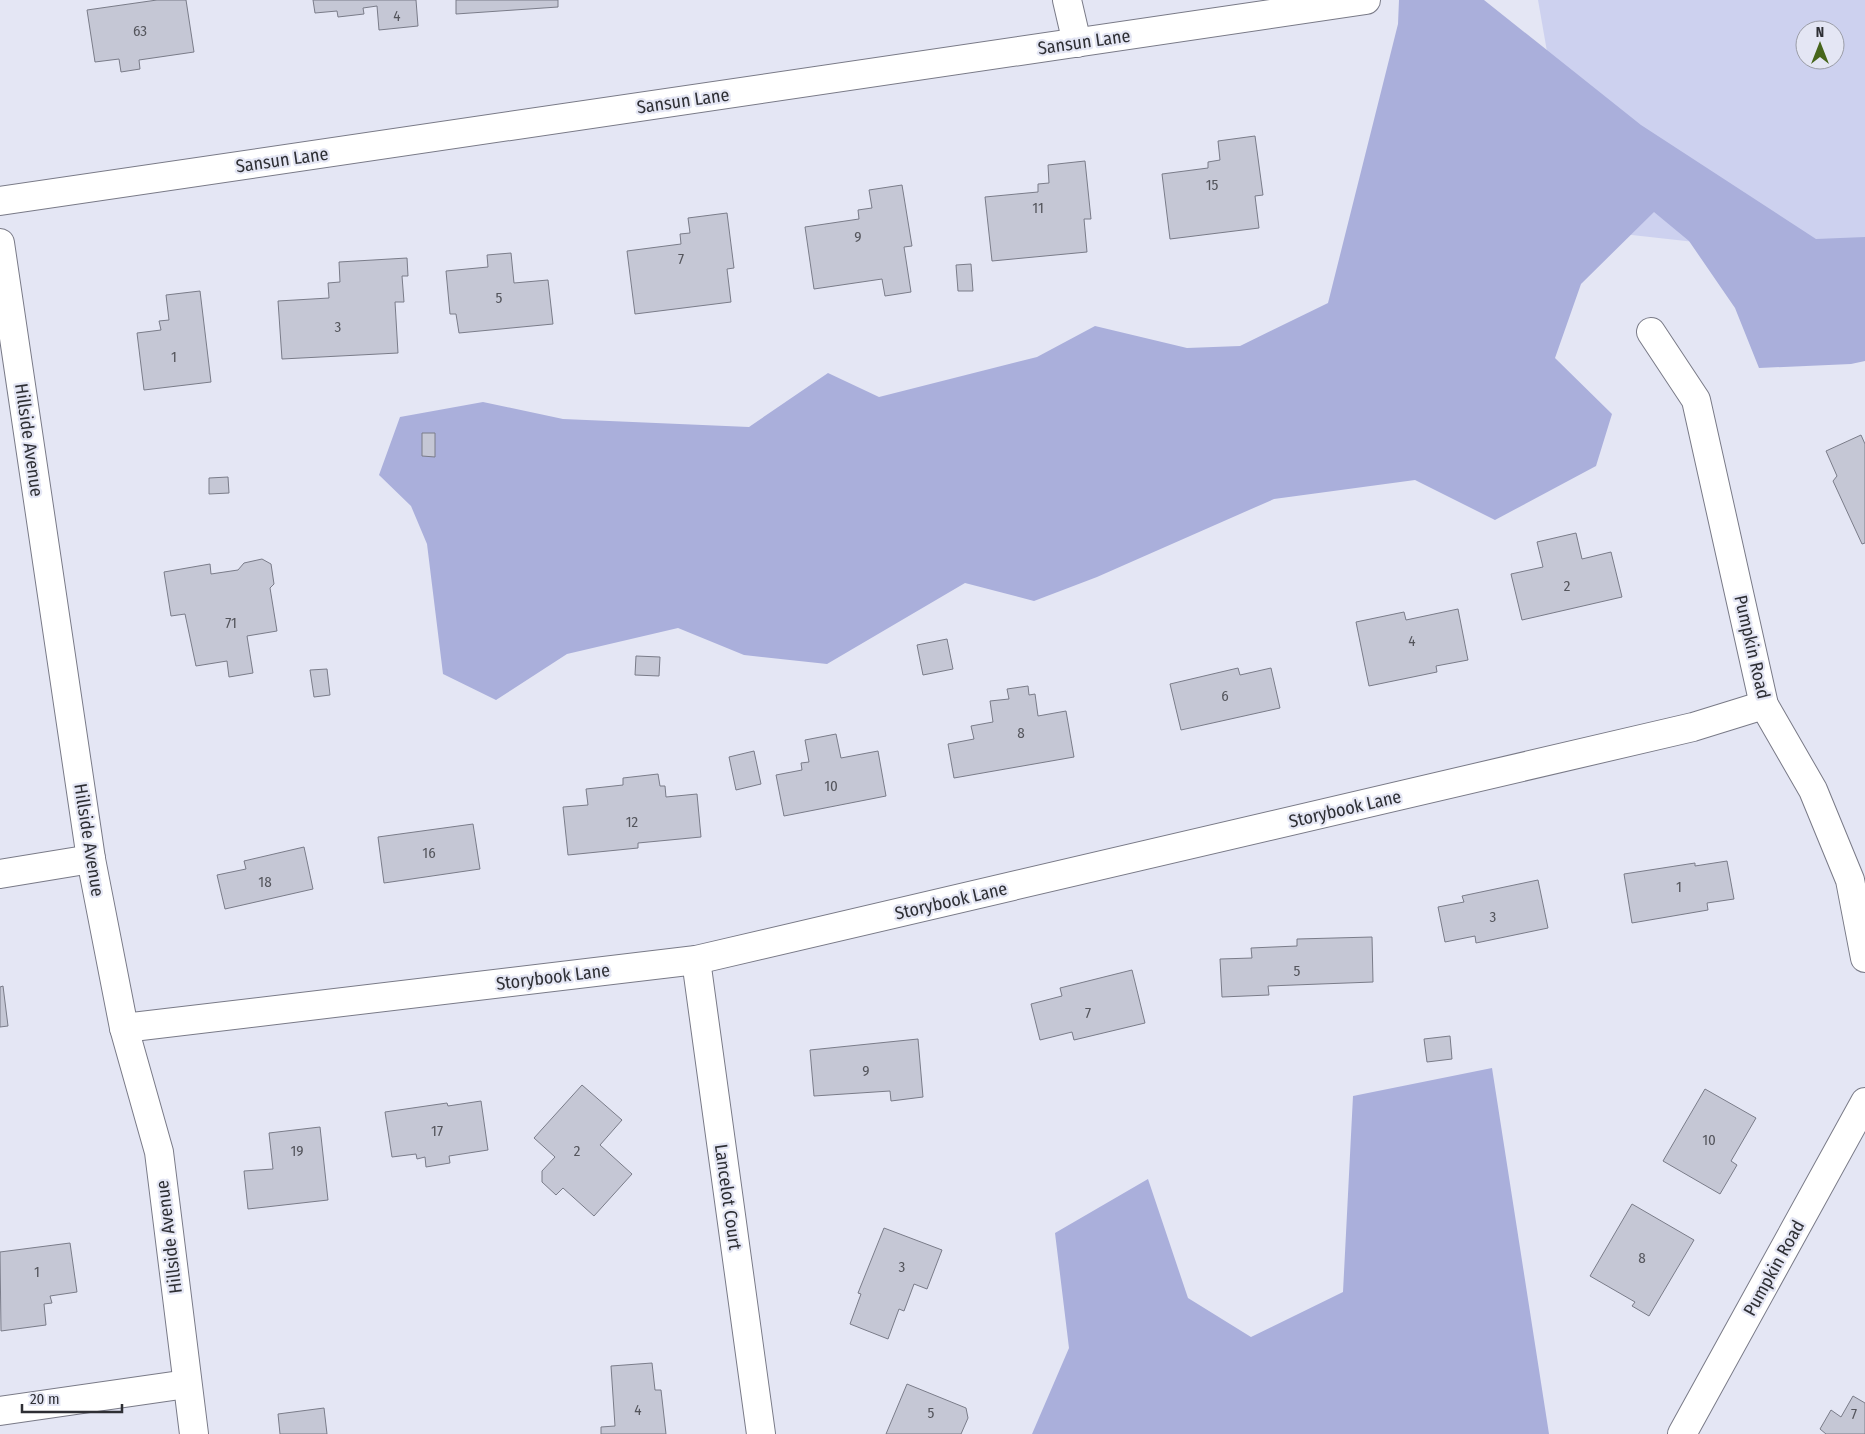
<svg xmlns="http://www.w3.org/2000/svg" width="1865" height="1434" viewBox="0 0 1865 1434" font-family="'Fira Sans Condensed',sans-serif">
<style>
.green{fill:#cdd1ef;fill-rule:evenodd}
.forest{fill:#aaafdb}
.building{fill:#c5c7d5;stroke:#7a7c89}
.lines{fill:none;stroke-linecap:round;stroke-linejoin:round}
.street-casing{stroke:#797a87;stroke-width:30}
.street{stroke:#fff;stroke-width:28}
.labels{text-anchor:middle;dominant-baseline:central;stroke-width:4.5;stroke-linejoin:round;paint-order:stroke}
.number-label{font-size:15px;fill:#54555c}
.street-label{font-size:18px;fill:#2e2f34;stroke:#e4e6f4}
</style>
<rect width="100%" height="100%" fill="#e4e6f4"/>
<!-- green -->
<path class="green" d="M1538 0H1865V261L1578 229ZM1805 30H1835V60H1805Z"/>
<!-- forest -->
<g class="forest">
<path d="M1399 0H1484L1641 125 1816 239 1865 237V361L1851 364 1759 368 1735 308 1689 241 1654 212 1581 284 1555 358 1612 414 1596 466 1495 520 1415 480 1274 499 1097 577 1034 601 965 583 827 664 744 655 678 628 567 654 496 700 443 674 427 544 411 506 379 475 400 417 483 402 563 419 749 427 828 373 879 397 1037 357 1095 326 1187 348 1240 346 1328 303 1398 24Z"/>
<path d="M1492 1068 1549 1434H1032L1069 1348 1055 1233 1148 1179 1188 1298 1251 1337 1343 1292 1353 1096Z"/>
</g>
<!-- building -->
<g class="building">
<path d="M157 0H186L194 52 139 60 140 69 121 72 119 59 95 62 87 10Z"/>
<path d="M313 0H416L418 26 379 30 377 6 363 8 364 14 338 17 337 11 315 13Z"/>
<path d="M456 0H558V7L456 14Z"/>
<path d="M1255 136 1263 195 1255 196 1259 228 1170 239 1162 174 1208 168V162L1220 160 1218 141Z"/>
<path d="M1085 161 1091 219H1084L1087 252 992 261 985 197 1038 192V184L1049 183 1048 165Z"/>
<path d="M902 185 912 246 904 247 911 292 885 296 882 279 814 289 805 227 859 219 858 210 872 208 869 190Z"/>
<path d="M727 213 734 268 727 269 731 302 635 314 627 251 681 244 680 234 690 233 688 218Z"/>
<path d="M511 253 514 283 548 280 553 324 459 333 456 314H450L446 271 488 267 487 255Z"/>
<path d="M407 258 408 276H402L404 302H395L398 353 282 359 278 301 329 298 328 283 340 282 339 262Z"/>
<path d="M971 264 973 291H958L956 265Z"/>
<path d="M200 291 211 382 144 390 137 333 161 330 159 321 169 320 166 295Z"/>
<path d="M422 433H435V457L422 456Z"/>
<path d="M1861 435 1865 444V543L1862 544 1833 481 1837 476 1826 451Z"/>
<path d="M228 477 229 493 209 494V478Z"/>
<path d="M1576 533 1582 559 1611 552 1622 597 1522 620 1511 574 1543 567 1537 542Z"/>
<path d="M262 559 271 564 274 584 270 588 277 631 247 636 253 673 229 677 227 661 196 666 185 614 171 616 164 572 210 564 211 574 238 570 244 563Z"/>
<path d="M1458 609 1468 660 1436 666 1437 672 1369 686 1356 622 1404 612 1406 620Z"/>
<path d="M947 639 953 669 923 675 917 645Z"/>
<path d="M636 656 660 657 659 676 635 675Z"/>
<path d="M1238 668 1240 675 1271 668 1280 708 1181 730 1170 684Z"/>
<path d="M327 669 330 695 314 697 310 670Z"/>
<path d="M1028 686 1029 695 1035 694 1038 716 1066 711 1074 757 954 778 948 744 974 739 971 726 993 722 990 701 1009 699 1007 689Z"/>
<path d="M836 734 841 758 878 751 886 796 784 816 776 775 802 770 801 763 809 762 805 740Z"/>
<path d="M754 751 761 784 736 790 729 757Z"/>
<path d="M658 774 660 786H665L666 797 697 794 701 837 638 843V848L568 855 563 807 588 805 586 789 623 785V778Z"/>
<path d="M473 824 480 869 384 883 378 837Z"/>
<path d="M304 847 313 889 225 909 217 875 246 869 244 861Z"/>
<path d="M1727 861 1734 899 1707 903 1708 910 1632 923 1624 874 1695 863V866Z"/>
<path d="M1538 880 1548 928 1476 943 1475 936 1445 942 1438 907 1464 902 1462 896Z"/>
<path d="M1372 937 1373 982 1268 986 1269 995 1222 997 1220 959 1252 958 1251 948 1297 946V939Z"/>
<path d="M1132 970 1145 1023 1074 1040 1072 1032 1040 1040 1031 1004 1062 996 1060 988Z"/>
<path d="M3 986 8 1026 0 1027V987Z"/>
<path d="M1450 1036 1452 1059 1427 1062 1424 1039Z"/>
<path d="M918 1039 923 1097 891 1101 890 1091 814 1096 810 1050Z"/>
<path d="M582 1085 622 1120 600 1145 632 1174 594 1216 563 1188 556 1195 542 1182V1171L555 1157 534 1138Z"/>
<path d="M1705 1089 1756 1118 1731 1161 1737 1165 1720 1194 1663 1161Z"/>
<path d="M481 1101 488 1150 449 1156 450 1163 426 1167 425 1157 417 1159 416 1154 392 1157 385 1112 447 1103 448 1106Z"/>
<path d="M320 1127 328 1200 248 1209 244 1171 273 1169 269 1133Z"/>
<path d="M1632 1204 1694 1240 1649 1316 1632 1306 1635 1302 1590 1276Z"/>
<path d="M884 1228 942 1250 927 1289 914 1284 904 1311 899 1309 888 1339 850 1324 861 1294 858 1293Z"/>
<path d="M70 1243 77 1292 50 1296 52 1303 44 1304 46 1325 1 1331 0 1252Z"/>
<path d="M652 1363 655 1390H661L666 1434H601V1427L615 1426 611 1366Z"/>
<path d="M907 1384 966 1408 968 1418 961 1434H886Z"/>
<path d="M1853 1396 1865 1403V1434H1826L1820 1429 1831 1410 1841 1417Z"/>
<path d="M324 1408 327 1434H280L278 1414Z"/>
</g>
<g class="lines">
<!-- street casing -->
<g class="street-casing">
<g id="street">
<path d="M1067 0 1077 43"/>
<path d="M0 201 1366 0"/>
<path d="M0 243 91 859 124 1028 159 1152 194 1434"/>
<path d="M1651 332 1696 400 1764 705 1813 790 1850 880 1865 958"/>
<path d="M0 874 91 859"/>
<path d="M696 960 761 1434"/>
<path d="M124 1028 696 960 1693 727 1764 705"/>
<path d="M0 1411 187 1384"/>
<path d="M1682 1434 1865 1102"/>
</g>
</g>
<!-- street -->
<use href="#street" class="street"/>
</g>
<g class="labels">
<!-- number labels -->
<g class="number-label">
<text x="397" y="16">4</text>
<text x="140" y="31">63</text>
<text x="1212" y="185">15</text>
<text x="1038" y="208">11</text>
<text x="858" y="237">9</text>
<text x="681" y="259">7</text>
<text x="499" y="298">5</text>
<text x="338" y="327">3</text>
<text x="174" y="357">1</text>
<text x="1567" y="586">2</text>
<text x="231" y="623">71</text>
<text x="1412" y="641">4</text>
<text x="1225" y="696">6</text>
<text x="1021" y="733">8</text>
<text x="831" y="786">10</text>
<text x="632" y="822">12</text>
<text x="429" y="853">16</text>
<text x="265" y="882">18</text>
<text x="1679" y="887">1</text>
<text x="1493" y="917">3</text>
<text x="1297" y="971">5</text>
<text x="1088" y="1013">7</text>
<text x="866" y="1071">9</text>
<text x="437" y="1131">17</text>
<text x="1709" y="1140">10</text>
<text x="297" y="1151">19</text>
<text x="577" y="1151">2</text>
<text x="1642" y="1258">8</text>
<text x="902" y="1267">3</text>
<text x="37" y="1272">1</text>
<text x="638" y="1410">4</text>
<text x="931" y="1413">5</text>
<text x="1854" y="1414">7</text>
</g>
<!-- street labels -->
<g class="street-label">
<text transform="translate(1084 42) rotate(-8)">Sansun Lane</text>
<text transform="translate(683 101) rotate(-8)">Sansun Lane</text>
<text transform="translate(282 160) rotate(-8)">Sansun Lane</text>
<text transform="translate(29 440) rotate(82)">Hillside Avenue</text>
<text transform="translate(1752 647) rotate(77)">Pumpkin Road</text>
<text transform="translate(1345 809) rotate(-13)">Storybook Lane</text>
<text transform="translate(89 840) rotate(81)">Hillside Avenue</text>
<text transform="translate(951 901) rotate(-13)">Storybook Lane</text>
<text transform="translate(553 977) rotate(-7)">Storybook Lane</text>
<text transform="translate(728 1197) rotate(82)">Lancelot Court</text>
<text transform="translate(169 1237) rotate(-97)">Hillside Avenue</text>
<text transform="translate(1774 1268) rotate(-61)">Pumpkin Road</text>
</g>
</g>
<!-- north arrow -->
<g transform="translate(1820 45)"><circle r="24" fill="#e4e6f4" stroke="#9b9da7"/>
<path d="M0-4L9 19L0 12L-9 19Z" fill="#46651b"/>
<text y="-8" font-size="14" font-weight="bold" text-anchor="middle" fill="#2e2f34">N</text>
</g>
<!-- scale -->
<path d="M22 1404v8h100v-8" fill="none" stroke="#2e2f34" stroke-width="2.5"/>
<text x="30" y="1404" font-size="15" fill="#2e2f34" stroke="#e4e6f4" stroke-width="4" paint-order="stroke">20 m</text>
</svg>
